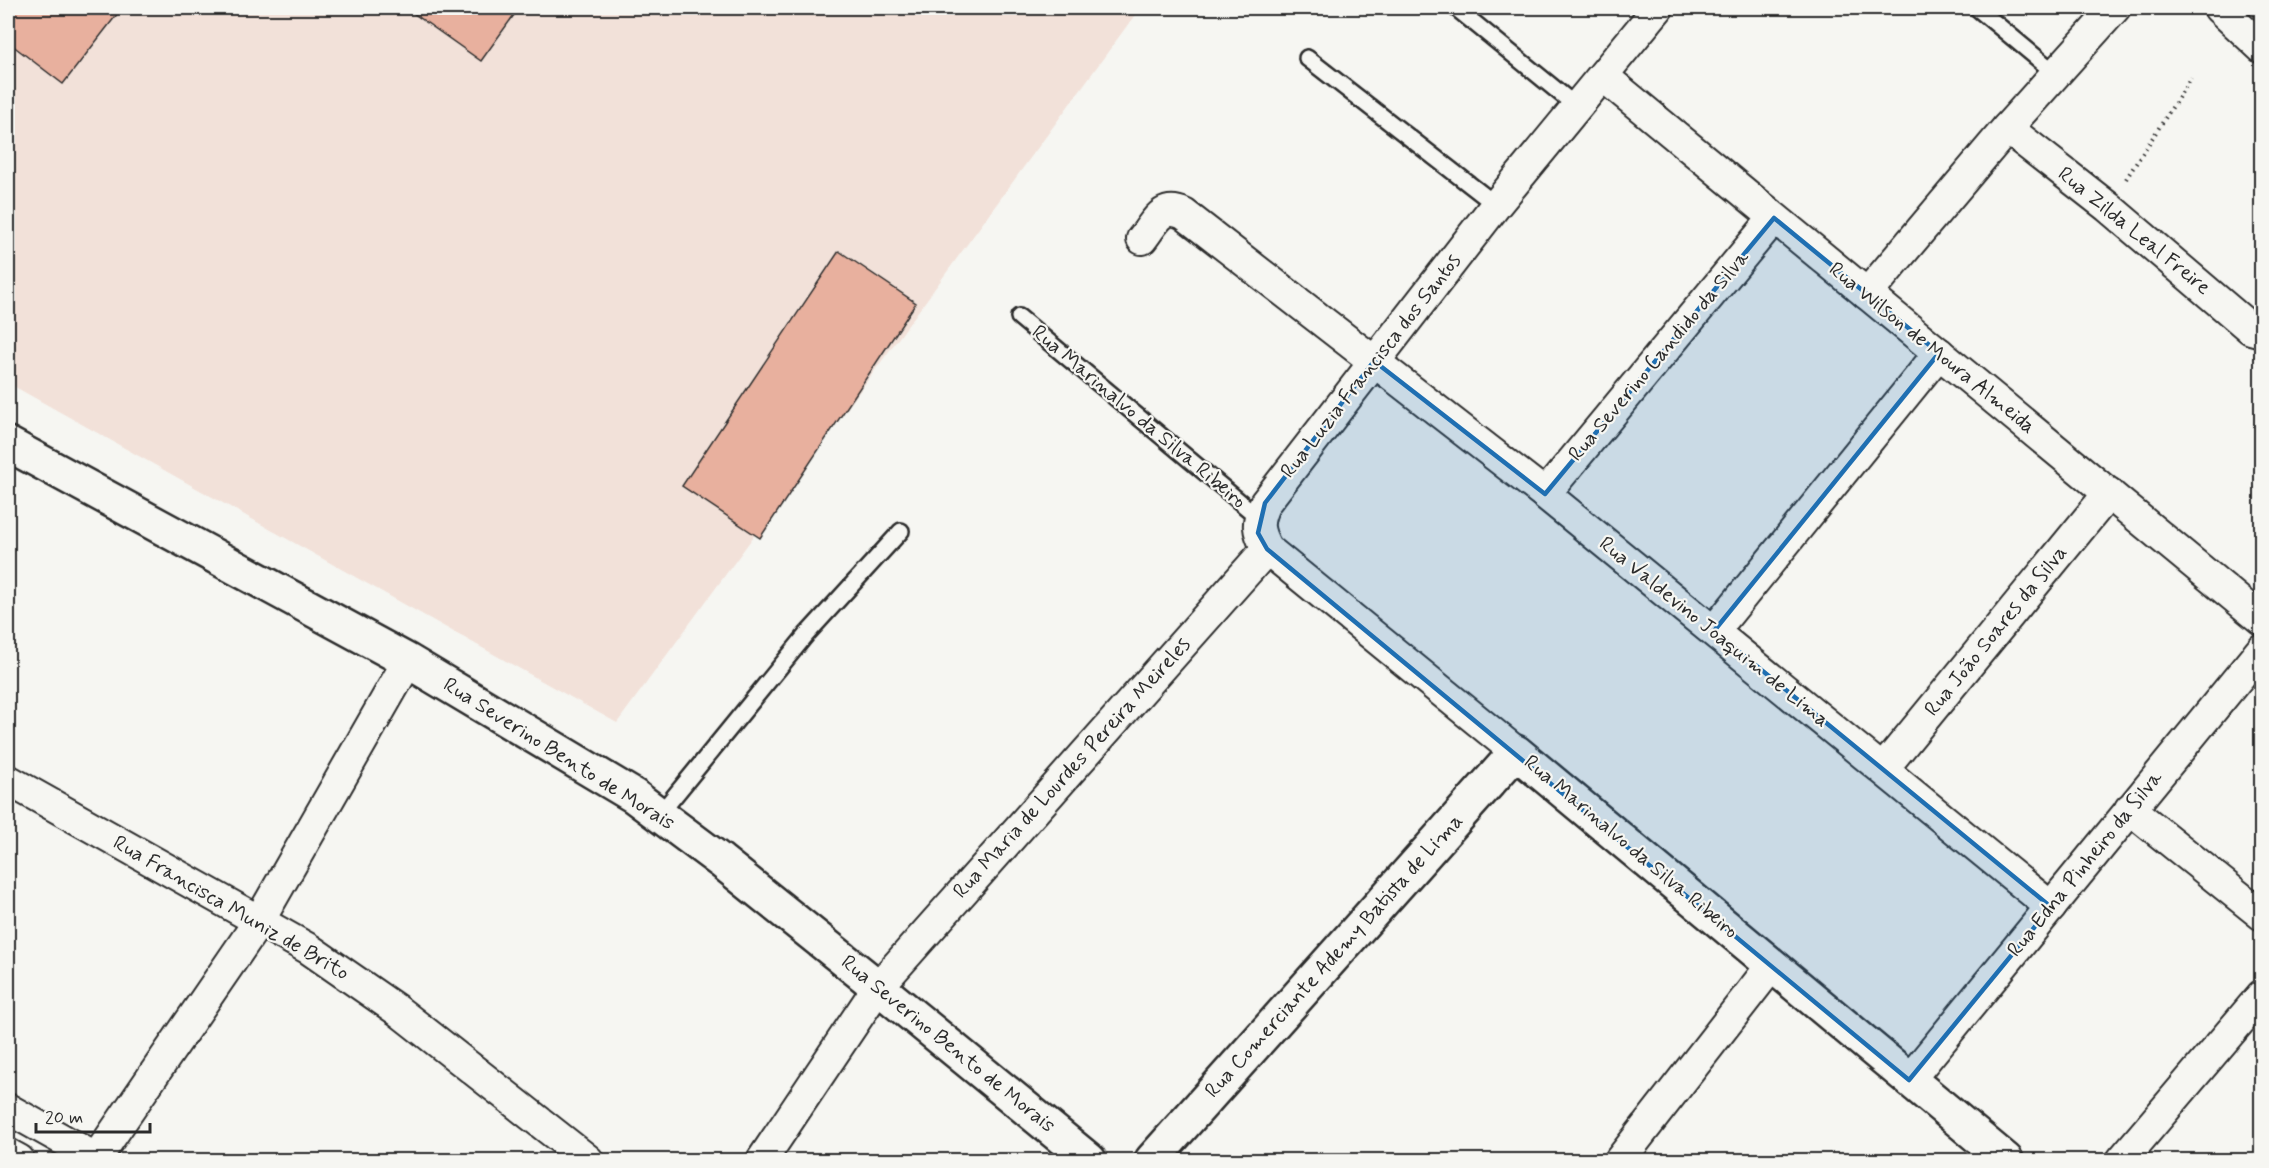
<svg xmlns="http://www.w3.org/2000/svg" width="2269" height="1168" viewBox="0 0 2269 1168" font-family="Mynerve,sans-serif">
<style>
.built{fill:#f2e1d9}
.building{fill:#e8b09e;stroke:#2b2b2b;stroke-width:1.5}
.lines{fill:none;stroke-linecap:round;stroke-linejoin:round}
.service-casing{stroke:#2b2b2b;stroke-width:20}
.minor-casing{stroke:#2b2b2b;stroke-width:34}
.tertiary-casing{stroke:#2b2b2b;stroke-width:38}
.path{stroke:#2b2b2b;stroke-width:4;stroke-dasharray:1.5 4.5;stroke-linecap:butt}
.service{stroke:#f6f6f2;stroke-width:15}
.minor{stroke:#f6f6f2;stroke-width:30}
.tertiary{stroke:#f6f6f2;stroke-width:33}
.marked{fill:#1f6fb2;fill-opacity:0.2;stroke:#1f6fb2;stroke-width:4.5;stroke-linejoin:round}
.labels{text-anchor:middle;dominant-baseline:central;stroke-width:4.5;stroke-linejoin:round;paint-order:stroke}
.street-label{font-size:21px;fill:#2b2b2b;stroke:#f6f6f2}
</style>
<rect width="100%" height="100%" fill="#f6f6f2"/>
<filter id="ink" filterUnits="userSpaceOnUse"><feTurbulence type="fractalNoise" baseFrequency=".0167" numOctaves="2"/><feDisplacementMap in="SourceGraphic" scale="12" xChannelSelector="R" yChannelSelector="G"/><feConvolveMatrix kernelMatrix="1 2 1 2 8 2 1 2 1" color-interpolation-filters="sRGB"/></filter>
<g filter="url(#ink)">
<!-- built -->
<path class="built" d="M8 8H1140L617 723 8 383Z"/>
<!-- building -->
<g class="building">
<path d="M8 8H122L63 84 8 42Z"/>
<path d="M406 8H519L481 61Z"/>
<path d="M839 251 916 303 760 538 682 486Z"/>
</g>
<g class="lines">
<!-- service casing -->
<g class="service-casing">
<g id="service">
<path d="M1456 8 1576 106"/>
<path d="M1977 8 2055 73"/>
<path d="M1307 58 1496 205"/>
<path d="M1019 317 1258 517"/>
<path d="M659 815 806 635 901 531"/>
</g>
</g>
<!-- minor casing -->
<g class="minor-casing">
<g id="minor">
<path d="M2219 8 2262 48"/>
<path d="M1603 76 2262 620"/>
<path d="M2007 128 2108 207 2251 329 2262 332"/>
<path d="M1142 239C1155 223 1161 203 1184 214L1545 494 2051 907"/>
<path d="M1867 294 2007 128 2115 8"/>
<path d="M1545 494 1774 218"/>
<path d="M1714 631 1939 353"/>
<path d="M1516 752 1267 549C1257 530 1256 523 1265 503L1496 205 1658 8"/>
<path d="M1883 769 2109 493"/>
<path d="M8 780 309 949 397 1010 588 1160"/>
<path d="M2130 809 2262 915"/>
<path d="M1909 1080 2262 649"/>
<path d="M8 1109 99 1160"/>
<path d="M8 1154 19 1160"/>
<path d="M95 1160 259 921 408 661"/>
<path d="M762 1160 878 987 1267 549"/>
<path d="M1620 1160 1772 965"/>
<path d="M2122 1160 2262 995"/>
</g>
</g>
<!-- tertiary casing -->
<g class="tertiary-casing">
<g id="tertiary">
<path d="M8 444 408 661 634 796 721 861 878 987 1089 1160"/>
<path d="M1152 1160 1516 752 2006 1160"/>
</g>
</g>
<!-- path -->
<path class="path" d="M2126 179 2191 78"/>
<!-- service -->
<use href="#service" class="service"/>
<!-- minor -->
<use href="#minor" class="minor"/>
<!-- tertiary -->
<use href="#tertiary" class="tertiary"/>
</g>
</g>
<!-- marked area -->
<path class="marked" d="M1774 218 1939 353 1714 631 2051 907 1909 1080 1267 549 1258 533 1265 503 1374 361 1545 494Z"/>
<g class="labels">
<!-- street labels -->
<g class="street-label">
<text transform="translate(2134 231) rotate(39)">Rua Zilda Leal Freire</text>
<text transform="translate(1932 348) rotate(39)">Rua Wilson de Moura Almeida</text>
<text transform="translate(1659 356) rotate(-50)">Rua Severino Candido da Silva</text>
<text transform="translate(1371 366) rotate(-52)">Rua Luzia Francisca dos Santos</text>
<text transform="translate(1139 417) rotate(40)">Rua Marinalvo da Silva Ribeiro</text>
<text transform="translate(1996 631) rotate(-51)">Rua João Soares da Silva</text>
<text transform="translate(1714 632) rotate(39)">Rua Valdevino Joaquim de Lima</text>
<text transform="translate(559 754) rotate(32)">Rua Severino Bento de Morais</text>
<text transform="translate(1072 768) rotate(-48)">Rua Maria de Lourdes Pereira Meireles</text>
<text transform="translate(1631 847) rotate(40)">Rua Marinalvo da Silva Ribeiro</text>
<text transform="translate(2085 864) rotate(-51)">Rua Edna Pinheiro da Silva</text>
<text transform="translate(231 908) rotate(30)">Rua Francisca Muniz de Brito</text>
<text transform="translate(1334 956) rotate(-48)">Rua Comerciante Ademy Batista de Lima</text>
<text transform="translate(948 1044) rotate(39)">Rua Severino Bento de Morais</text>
</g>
</g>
<!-- margin -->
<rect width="2269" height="1168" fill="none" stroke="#f6f6f2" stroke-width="30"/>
<rect x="15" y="15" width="2239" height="1138" fill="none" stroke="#2b2b2b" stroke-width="2" filter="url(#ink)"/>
<!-- scale -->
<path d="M36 1123v9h114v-9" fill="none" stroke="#2b2b2b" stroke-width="3"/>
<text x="45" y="1123" font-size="18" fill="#2b2b2b" stroke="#f6f6f2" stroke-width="4.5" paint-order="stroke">20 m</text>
</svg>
